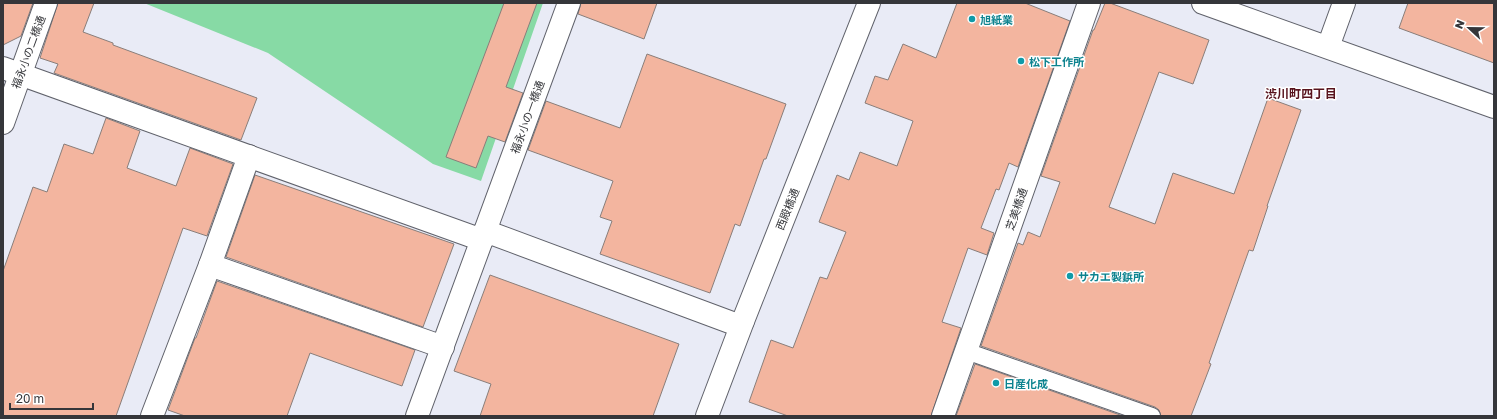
<svg xmlns="http://www.w3.org/2000/svg" width="1497" height="419" viewBox="0 0 1497 419" font-family="'Golos Text','Noto Sans JP',sans-serif">
<style>
.green{fill:#87daa5}
.building{fill:#f3b59f;stroke:#897e7a}
.lines{fill:none;stroke-linecap:round;stroke-linejoin:round}
.service-casing{stroke:#60626b;stroke-width:18}
.minor-casing{stroke:#60626b;stroke-width:24}
.tertiary-casing{stroke:#60626b;stroke-width:24}
.service{stroke:#fff;stroke-width:16}
.minor{stroke:#fff;stroke-width:22}
.tertiary{stroke:#fff;stroke-width:22}
.culture-dot{fill:#0f9aa8;stroke:#fff;stroke-width:1.5}
.labels{text-anchor:middle;dominant-baseline:central;stroke-width:3;stroke-linejoin:round;paint-order:stroke}
.culture-label{font-size:11px;font-weight:bold;fill:#0d838f;stroke:#fff;text-anchor:start}
.street-label{font-size:11px;fill:#35363a;stroke:#fff}
.neighbourhood-label{font-size:12px;font-weight:bold;fill:#58131d;stroke:#fff}
</style>
<rect width="100%" height="100%" fill="#e9ebf6"/>
<!-- green -->
<path class="green" d="M144 3H543L481 181 433 164 268 53Z"/>
<!-- building -->
<g class="building">
<path d="M3 3H33L21 36 3 45Z"/>
<path d="M58 3H94L83 32 113 43V45L257 98 241 140 54 73 58 64 40 58Z"/>
<path d="M504 3H537L506 87 523 93 505 142 488 136 476 168 446 157Z"/>
<path d="M581 3H657L644 39 578 14Z"/>
<path d="M957 3H1025L1070 21 1018 167 1009 163 999 190 996 189 981 228 994 233 987 255 968 248 942 322 961 328 931 416H788L749 402 771 340 793 348 820 277 827 279 846 232 819 222 837 175 849 180 860 152 897 166 913 121 865 103 875 76 888 80 903 44 936 58Z"/>
<path d="M1105 3H1110L1209 40 1193 84 1159 72 1109 207 1155 224 1173 173 1234 194 1268 98 1301 110 1267 206H1268L1253 251 1249 250 1209 363 1211 364 1191 416H1161L1159 410 1155 407 981 346 1018 243 1023 245 1028 232 1040 237 1060 182 1041 176 1093 30H1094Z"/>
<path d="M1408 3H1494V63L1399 28Z"/>
<path d="M647 54 786 104 766 159H764L740 226 735 224 710 293 600 254 612 221 600 217 613 181 528 150 546 101 620 128Z"/>
<path d="M106 118 140 131 127 168 176 186 190 148 233 164 232 167 207 236 183 228 116 416H3V271L33 187 47 192 64 144 93 154Z"/>
<path d="M255 175 454 244 423 327 226 257Z"/>
<path d="M490 275 679 344 653 416H480L491 384 454 371Z"/>
<path d="M217 281 415 350 402 386 310 353 287 416H185L168 410 195 338H196Z"/>
<path d="M975 364 1123 416H956Z"/>
</g>
<g class="lines">
<!-- service casing -->
<g class="service-casing">
<path id="service" d="M966 351 1152 416"/>
</g>
<!-- minor casing -->
<g class="minor-casing">
<g id="minor">
<path d="M1328 47 1344 3"/>
<path d="M3 68 482 240"/>
<path d="M3 123 46 3"/>
<path d="M485 231 735 324 743 321"/>
<path d="M210 265 443 347"/>
<path d="M152 416 210 265 249 156"/>
<path d="M417 416 569 3"/>
<path d="M943 416 1089 3"/>
</g>
</g>
<!-- tertiary casing -->
<g class="tertiary-casing">
<g id="tertiary">
<path d="M1203 3 1494 107"/>
<path d="M707 416 743 321 869 3"/>
</g>
</g>
<!-- service -->
<use href="#service" class="service"/>
<!-- minor -->
<use href="#minor" class="minor"/>
<!-- tertiary -->
<use href="#tertiary" class="tertiary"/>
</g>
<!-- markers -->
<g class="culture-dot">
<circle cx="972" cy="19" r="4"/>
<circle cx="1021" cy="61" r="4"/>
<circle cx="1070" cy="276" r="4"/>
<circle cx="996" cy="383" r="4"/>
</g>
<g class="labels">
<!-- culture labels -->
<g class="culture-label">
<text x="980" y="19">旭紙業</text>
<text x="1029" y="61">松下工作所</text>
<text x="1078" y="276">サカエ製鋲所</text>
<text x="1004" y="383">日産化成</text>
</g>
<!-- street labels -->
<g class="street-label">
<text transform="translate(28 52) rotate(-70)">福永小の二橋通</text>
<text transform="translate(527 117) rotate(-70)">福永小の一橋通</text>
<text transform="translate(787 209) rotate(-68)">西殿橋通</text>
<text transform="translate(1016 209) rotate(-71)">芝美橋通</text>
</g>
<!-- neighbourhood labels -->
<g class="neighbourhood-label">
<text x="1301" y="93">渋川町四丁目</text>
</g>
</g>
<!-- border -->
<rect width="1497" height="419" fill="none" stroke="#35363a" stroke-width="8"/>
<!-- north arrow -->
<g transform="translate(1469 28) rotate(292)" stroke="#ffffff" stroke-width="3" paint-order="stroke">
<path d="M0-3L7 15L0 10L-7 15Z" fill="#35363a"/>
<text y="-6" font-size="11" font-weight="bold" text-anchor="middle" fill="#35363a">N</text>
</g>
<!-- scale -->
<path d="M10 403v6h83v-6" fill="none" stroke="#35363a" stroke-width="2"/>
<text x="16" y="403" font-size="12" fill="#35363a" stroke="#ffffff" stroke-width="3" paint-order="stroke">20 m</text>
</svg>
